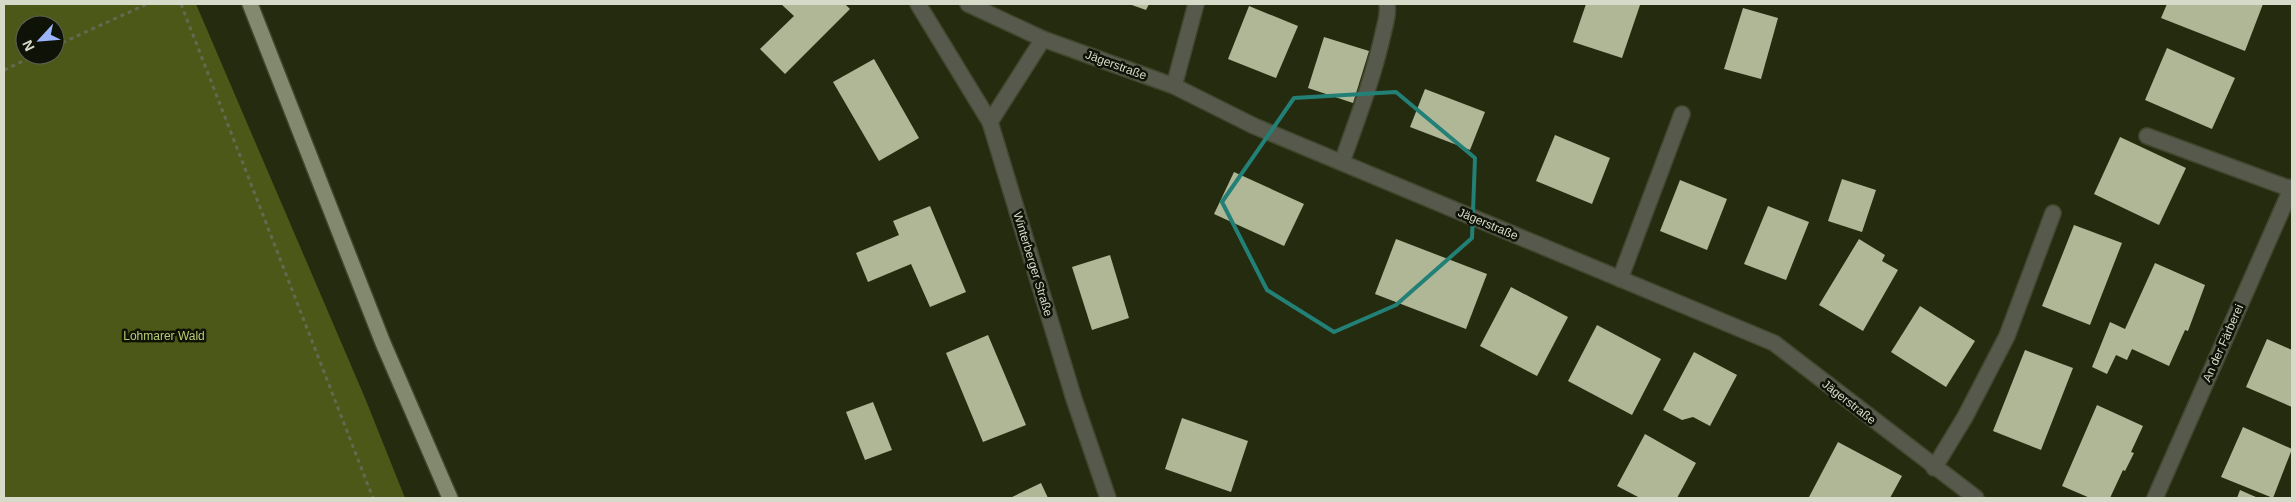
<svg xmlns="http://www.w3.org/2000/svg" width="2296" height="502" viewBox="0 0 2296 502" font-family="Helvetica,sans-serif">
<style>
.forest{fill:#4c5818;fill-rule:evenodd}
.building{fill:#afb796}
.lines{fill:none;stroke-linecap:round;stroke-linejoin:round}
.lane-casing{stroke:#41472d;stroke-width:18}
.street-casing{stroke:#41472d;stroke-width:18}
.primary-casing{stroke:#41472d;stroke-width:18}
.path{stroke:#636951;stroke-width:3;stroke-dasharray:4 4;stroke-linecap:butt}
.lane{stroke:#56594c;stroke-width:15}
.street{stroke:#56594c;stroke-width:15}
.primary{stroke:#82896f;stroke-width:15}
.marked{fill:none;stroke:#238077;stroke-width:4;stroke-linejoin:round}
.labels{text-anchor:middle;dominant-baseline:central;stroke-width:5;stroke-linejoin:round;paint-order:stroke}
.street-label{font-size:12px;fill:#d5dac9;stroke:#0f1207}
.park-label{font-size:12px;fill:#b8cc72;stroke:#0f1207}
</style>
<rect width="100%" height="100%" fill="#252b0f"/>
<!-- forest -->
<path class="forest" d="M4 4H196L365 398 405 498H4ZM25 25H55V55H25Z"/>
<!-- building -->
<g class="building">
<path d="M781 4H845L850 9 785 74 760 49 794 16Z"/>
<path d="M1129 4H1149L1146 10Z"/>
<path d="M1586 4 1640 5 1622 58 1573 42Z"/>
<path d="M2167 4H2263L2245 51 2161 18Z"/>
<path d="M1249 6 1298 26 1276 78 1228 59Z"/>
<path d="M1743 8 1778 18 1761 79 1724 69Z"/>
<path d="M1324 37 1369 51 1353 103 1308 88Z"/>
<path d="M2167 48 2235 78 2212 129 2145 100Z"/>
<path d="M874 59 919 138 879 161 833 82Z"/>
<path d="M1425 89 1485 112 1470 150 1410 127Z"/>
<path d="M1555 135 1610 158 1592 204 1536 181Z"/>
<path d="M2120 137 2186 168 2159 225 2094 194Z"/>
<path d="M1234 172 1304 204 1284 246 1214 214Z"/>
<path d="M1842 179 1876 190 1862 232 1828 221Z"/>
<path d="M1680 180 1727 199 1707 250 1660 231Z"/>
<path d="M930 206 966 292 930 307 911 264 868 282 856 253 899 235 893 221Z"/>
<path d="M1768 206 1809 222 1786 280 1744 264Z"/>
<path d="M2074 225 2122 243 2090 325 2042 306Z"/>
<path d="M1396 239 1487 274 1466 329 1375 294Z"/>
<path d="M1859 239 1885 255 1882 261 1898 270 1863 331 1819 305Z"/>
<path d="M1110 255 1129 318 1092 330 1072 267Z"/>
<path d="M2155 263 2205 285 2188 331 2185 330 2169 366 2132 349 2127 360 2116 355 2107 374 2092 367 2110 322 2125 329Z"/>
<path d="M1511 287 1568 317 1537 376 1480 346Z"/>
<path d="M1920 306 1975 341 1946 387 1891 352Z"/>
<path d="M1597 325 1661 359 1632 415 1568 381Z"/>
<path d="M988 335 1026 425 983 442 946 353Z"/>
<path d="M2267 339 2292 350V407L2246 387Z"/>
<path d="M2025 350 2073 368 2041 450 1993 431Z"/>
<path d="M1694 352 1737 375 1710 426 1693 417 1682 420 1663 410Z"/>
<path d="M873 402 892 450 865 460 846 412Z"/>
<path d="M2097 405 2143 426 2131 452 2134 453 2125 471 2123 470 2110 498H2090L2062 486Z"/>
<path d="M1182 418 1248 441 1231 492 1165 469Z"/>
<path d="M2243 427 2292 449 2273 498 2221 477Z"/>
<path d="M1645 434 1696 463 1677 498H1640L1617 486Z"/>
<path d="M1838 442 1902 476 1890 498 1809 497Z"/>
<path d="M1041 483 1048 498H1010Z"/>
<path d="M2240 490 2258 498H2237Z"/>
</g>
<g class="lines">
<!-- lane casing -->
<g class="lane-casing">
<g id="lane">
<path d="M1174 86 1196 4"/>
<path d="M2147 136 2291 189"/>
<path d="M1342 162C1357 120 1373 78 1383 34 1385 24 1389 14 1387 4"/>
<path d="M1620 279 1682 114"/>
<path d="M1934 468 1965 417 2007 336 2053 213"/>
</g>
</g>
<!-- street casing -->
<g class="street-casing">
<g id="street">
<path d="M918 4 990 122"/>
<path d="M968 4 1043 39 1174 86 1254 126 1774 343 1976 498"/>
<path d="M1043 39 990 122 1074 399 1108 498"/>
<path d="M2155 498 2292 187"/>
</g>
</g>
<!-- primary casing -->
<g class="primary-casing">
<path id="primary" d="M250 4 383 343 450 498"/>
</g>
<!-- path -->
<g class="path">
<path d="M181 4 373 498"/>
<path d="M55 46 147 4"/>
<path d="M4 70 36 55"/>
</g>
<!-- lane -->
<use href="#lane" class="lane"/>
<!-- street -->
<use href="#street" class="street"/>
<!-- primary -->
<use href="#primary" class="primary"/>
</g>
<!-- marked area -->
<path class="marked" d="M1396 92 1475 158 1472 238 1396 305 1334 332 1267 290 1222 202 1294 98Z"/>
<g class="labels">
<!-- street labels -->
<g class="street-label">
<text transform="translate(1116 65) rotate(20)">Jägerstraße</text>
<text transform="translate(1488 224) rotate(23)">Jägerstraße</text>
<text transform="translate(1033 264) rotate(73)">Winterberger Straße</text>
<text transform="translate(2223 343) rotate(-66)">An der Färberei</text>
<text transform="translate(1849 402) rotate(38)">Jägerstraße</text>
</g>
<!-- park labels -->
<g class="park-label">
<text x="164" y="336">Lohmarer Wald</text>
</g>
</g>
<!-- border -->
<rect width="2296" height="502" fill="none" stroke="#d5dac9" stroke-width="10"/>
<!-- north arrow -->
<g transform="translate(40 40) rotate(244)"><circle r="24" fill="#0f1207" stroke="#5e6255"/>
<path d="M0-4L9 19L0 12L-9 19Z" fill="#9cb4fd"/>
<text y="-8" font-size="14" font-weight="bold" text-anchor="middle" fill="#d5dac9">N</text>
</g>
</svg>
